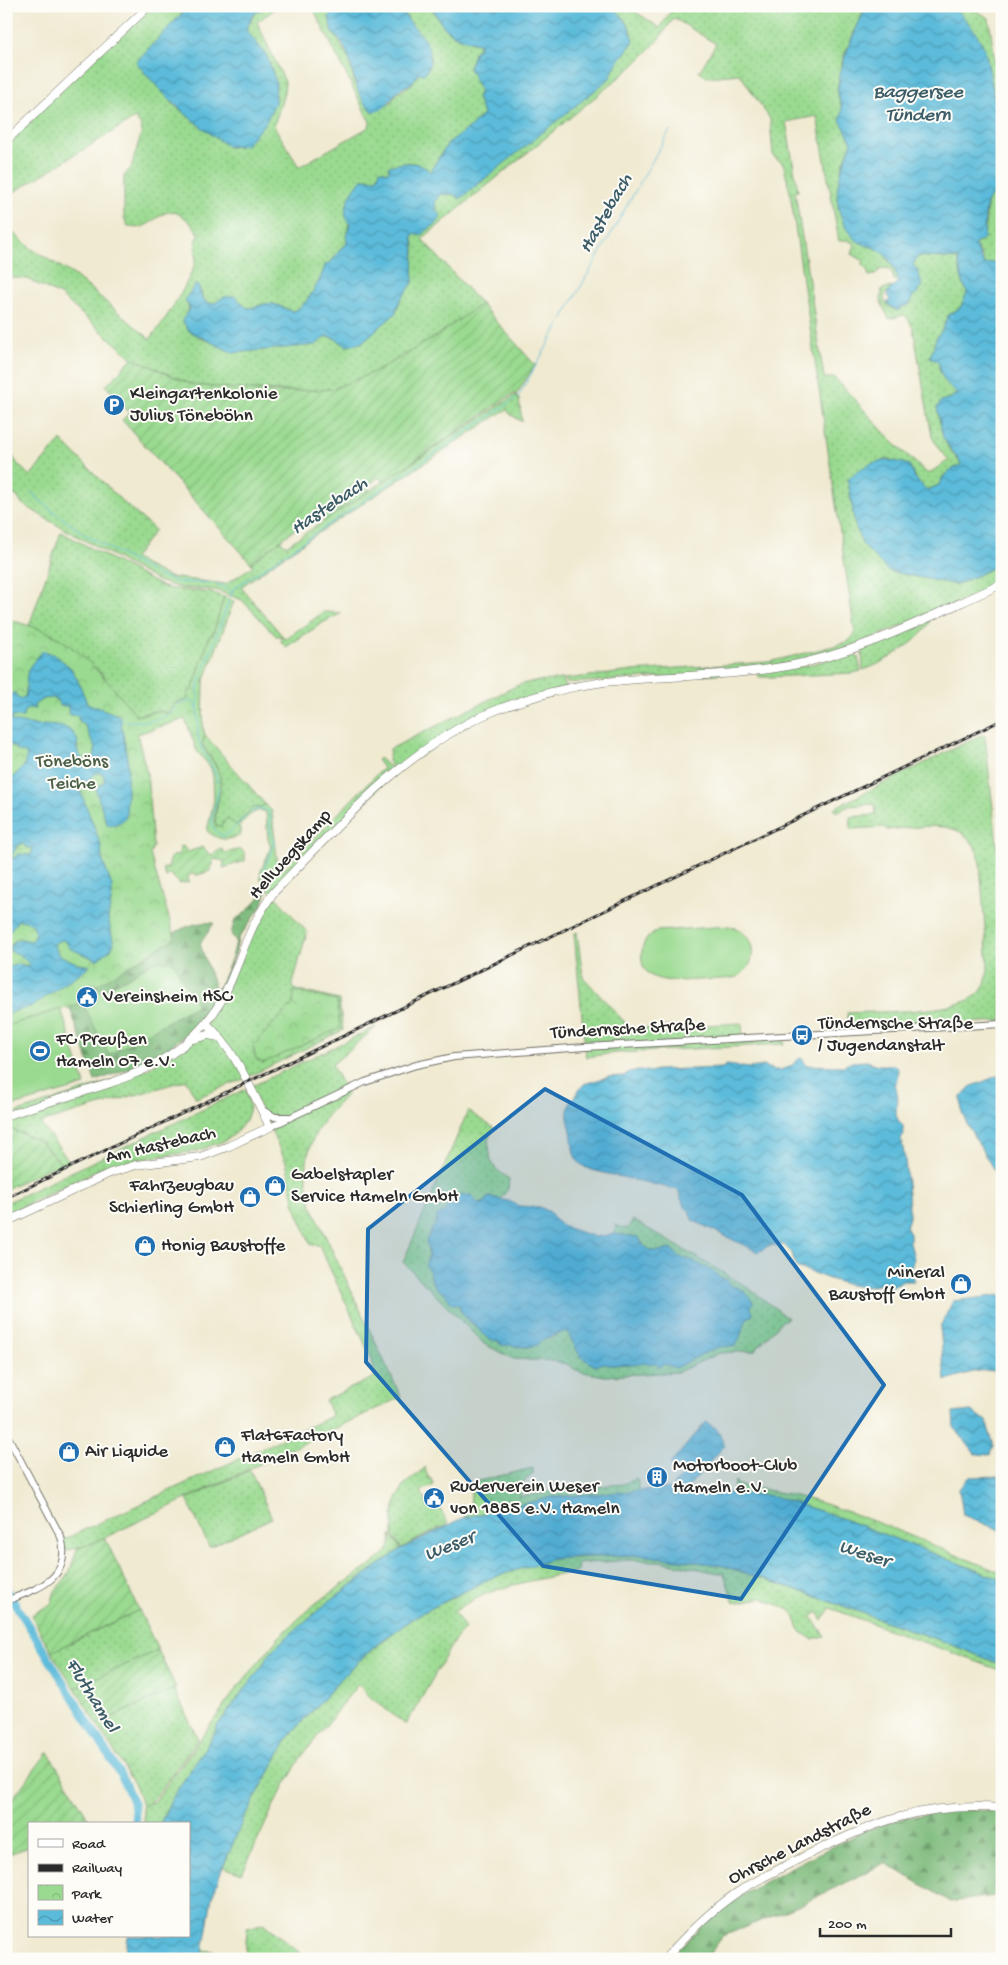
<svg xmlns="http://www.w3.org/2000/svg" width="1008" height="1965" viewBox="0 0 1008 1965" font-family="'Gochi Hand',sans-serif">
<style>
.grass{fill:url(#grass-dots);stroke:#62825e}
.forest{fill:url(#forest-firs);stroke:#537252}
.park{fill:url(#park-crowns);stroke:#62825e}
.garden{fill:url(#garden-furrows);stroke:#62825e}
.pitch{fill:#9ada90;stroke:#62825e}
.water{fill:url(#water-waves);stroke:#437382;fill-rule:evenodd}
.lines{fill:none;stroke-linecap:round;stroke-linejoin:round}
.stream{stroke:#5bbbda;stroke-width:1}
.river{stroke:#5bbbda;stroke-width:8}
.minor-casing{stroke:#706e65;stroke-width:8}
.major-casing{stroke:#706e65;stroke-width:9}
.minor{stroke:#fff;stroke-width:6}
.major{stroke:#fff;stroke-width:8}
.rail-casing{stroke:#2b2b2b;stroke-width:3}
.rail{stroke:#fdfcf7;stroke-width:1;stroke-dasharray:4;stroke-linecap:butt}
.marked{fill:#1f6fb2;fill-opacity:0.2;stroke:#1f6fb2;stroke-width:4;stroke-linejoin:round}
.labels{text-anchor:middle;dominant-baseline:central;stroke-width:4;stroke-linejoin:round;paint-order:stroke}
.poi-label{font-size:19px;fill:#2b2b2b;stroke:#fdfcf7;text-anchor:start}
.park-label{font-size:19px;fill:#4c6049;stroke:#fdfcf7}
.street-label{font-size:19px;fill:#2b2b2b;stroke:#fdfcf7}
.water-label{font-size:20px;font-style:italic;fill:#3c5d68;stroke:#fdfcf7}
</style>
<defs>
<pattern id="grass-dots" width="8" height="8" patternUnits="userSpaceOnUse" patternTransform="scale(1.25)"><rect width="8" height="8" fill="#9ada90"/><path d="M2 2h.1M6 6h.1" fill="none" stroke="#85bb7c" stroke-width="1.8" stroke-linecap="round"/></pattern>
<pattern id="forest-firs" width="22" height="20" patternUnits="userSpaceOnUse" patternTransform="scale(1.25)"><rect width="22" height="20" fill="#7bba7a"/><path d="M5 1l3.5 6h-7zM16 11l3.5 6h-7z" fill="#659764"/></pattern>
<pattern id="park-crowns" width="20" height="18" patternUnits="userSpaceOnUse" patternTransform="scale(1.25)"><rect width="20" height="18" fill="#9ada90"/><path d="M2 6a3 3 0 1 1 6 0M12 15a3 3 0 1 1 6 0" fill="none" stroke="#85bb7c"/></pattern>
<pattern id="garden-furrows" width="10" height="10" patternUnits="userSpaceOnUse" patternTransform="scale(1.25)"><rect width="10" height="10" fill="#9ada90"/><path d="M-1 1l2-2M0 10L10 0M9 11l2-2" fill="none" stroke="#85bb7c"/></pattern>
<pattern id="water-waves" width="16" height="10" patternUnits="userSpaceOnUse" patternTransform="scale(1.25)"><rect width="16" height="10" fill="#5bbbda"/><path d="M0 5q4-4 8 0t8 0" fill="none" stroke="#4b98b1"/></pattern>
</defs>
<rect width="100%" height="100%" fill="#fdfcf7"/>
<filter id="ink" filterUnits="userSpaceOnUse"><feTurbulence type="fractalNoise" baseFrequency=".02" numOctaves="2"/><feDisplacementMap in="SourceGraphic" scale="10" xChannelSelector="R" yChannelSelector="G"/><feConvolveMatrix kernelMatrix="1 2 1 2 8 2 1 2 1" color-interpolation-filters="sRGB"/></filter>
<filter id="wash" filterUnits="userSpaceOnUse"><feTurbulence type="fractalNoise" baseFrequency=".0096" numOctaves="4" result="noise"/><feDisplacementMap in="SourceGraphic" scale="20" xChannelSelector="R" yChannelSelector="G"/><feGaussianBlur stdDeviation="1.12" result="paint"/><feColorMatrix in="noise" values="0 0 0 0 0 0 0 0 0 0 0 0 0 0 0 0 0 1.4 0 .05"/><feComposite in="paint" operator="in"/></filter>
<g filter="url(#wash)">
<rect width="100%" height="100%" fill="#f0ead1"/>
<!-- grass -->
<g class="grass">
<path d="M149 6H189L137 62 175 106 229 147 246 145 254 137 267 56 246 30C254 12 259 6 279 6L257 22 285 82 284 93 274 126 299 167 369 127 370 122 312 6H337L333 8 332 33 336 36 349 59 355 85 381 109 391 102 396 94 412 84 418 73 431 59C426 44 420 36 411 24 406 18 404 12 397 6H432C442 31 453 38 479 43V48L475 51 469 68 480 91 477 97 483 114 472 126 448 143 430 172 425 167 408 162 387 172 383 170 377 179H362L351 194 347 244 341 248 332 261 325 265C323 276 305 312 292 311 286 310 280 305 273 304 264 302 256 308 246 308L235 296C216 303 205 312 199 287L187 313 200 338 217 344 320 340 326 336 334 338 347 346 395 314 400 300 413 283 414 245 412 236 416 234 420 236 438 222 435 201 441 194H453L610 78 615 66 634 41C630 25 622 11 606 6H627L660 28 674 6H866L843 58 837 89 848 133 852 142 841 169 845 227 855 239 883 252 895 271 898 280H894L892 272 887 268 881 269 875 275 869 276 867 269 862 265 864 261 852 254 855 244 847 240 839 241 817 116 786 122 798 191 795 192 824 378H835L893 442 928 474 949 460 941 452 932 437 913 328 908 319 904 315 889 319 881 302 882 289 892 287 884 296 885 303 897 311 911 303 912 297 918 292 919 288 923 287 913 265 917 256 958 259 961 276 967 293 960 308 948 315 943 328 936 339 940 373 957 393 951 398 941 401C938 432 942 441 962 465L943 476 939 485 927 490 915 478 909 465 887 459 848 479 855 525 888 571 957 585 1002 563V584L827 657 716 674 567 683 565 679 633 671 769 662 834 646 849 641 855 634 790 192 783 163 773 156 770 119 740 74 707 77 699 72 716 44 674 18 656 43 633 66 422 239 481 304 435 337 379 370 344 385 333 389 299 391 247 390 193 385 132 358 60 295 27 279 6 277V227L32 249 74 275 150 339C165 321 187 286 195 264 199 253 191 244 200 235 194 227 186 217 177 213 160 205 148 237 127 225L124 217V176L131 168 142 131 141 126 135 118 6 197V141Z"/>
<path d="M947 6H968L989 18 1002 115V137C998 128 998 119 996 110 988 69 988 29 947 6Z"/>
<path d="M1002 154V247L996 252 1001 257 997 262 984 264 982 256 975 246 976 243 981 242C982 238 985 234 985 230 987 215 983 200 997 191Z"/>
<path d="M515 395 519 399 522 422 510 414 507 410 502 412 285 555 241 587 285 639 324 612 342 613 324 622 286 647 281 642 282 636H276L242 600 215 590 180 588 158 581 50 521 21 503 17 496 12 495 6 489V446L17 463 30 476 61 440 123 502 155 530 134 558 141 563 169 577 226 584 253 566 251 563 280 540 286 546Z"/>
<path d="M61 532 163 587C182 592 208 589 224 597L213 635H210L193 689 188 699 176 703 167 713C158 708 145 714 136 716L134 714 135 713 114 692 100 672 64 642 52 634 29 626Z"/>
<path d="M930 620C926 638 881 665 863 670L862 653 866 648Z"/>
<path d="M852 653 858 657 861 671 853 673 769 677H760L757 675V673L805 666Z"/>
<path d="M563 679 565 688 488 713 395 772 388 761 390 749 516 686 530 682Z"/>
<path d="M205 735 265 804 261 807H258L236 825 219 827 215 823C215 805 224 789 218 771 215 761 207 753 202 744Z"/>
<path d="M981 735 985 736 1002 890V1021L830 1030 829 1024 848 1023 847 1013C878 1011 953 1014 977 995 986 987 987 978 988 967L980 864C972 814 924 827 887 830L884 827 851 829 850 817 876 815 875 804 849 806 836 812 834 808Z"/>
<path d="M273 894 307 932 292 987 297 990 339 1000 343 1030 246 1078 196 1098 186 1080 40 1123 70 1162 62 1165 40 1141 6 1127V1116L148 1069 207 1024 250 932Z"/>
<path d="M577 932 583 977 631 1029 742 1023 743 1038 784 1036V1044L616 1053 586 1057 574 934Z"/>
<path d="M376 1027 332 1065 347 1094C340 1102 332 1109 326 1117 303 1148 303 1174 313 1209L401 1397 89 1545 64 1551 62 1540 332 1416 325 1400 375 1377 372 1359 319 1245H311L296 1210 286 1162 250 1087Z"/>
<path d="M246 1089 250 1108 246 1120 235 1134 224 1141 197 1151 134 1160 100 1169 6 1214V1203Z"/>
<path d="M468 1111 494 1128 488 1139 491 1161 496 1169 509 1179 508 1189 501 1199 489 1197 484 1203 454 1201 448 1203C447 1210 444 1213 437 1215L436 1224C430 1229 431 1235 426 1241L428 1247 427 1261 432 1282 459 1305 461 1312 470 1322 498 1341 501 1345H515L526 1348 541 1339 547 1337 551 1338 567 1330 580 1356 595 1366 604 1363 609 1365C629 1365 659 1359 676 1368L716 1347 738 1342 747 1318 753 1315 738 1287 730 1286 727 1280 720 1278 714 1272 693 1261 680 1257 671 1249C654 1253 647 1253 638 1237L614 1234 617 1228 614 1225 627 1229 633 1220 746 1286 788 1318 782 1321 754 1351 720 1353 678 1372 605 1376 588 1373 576 1370 567 1364 552 1361 514 1359 484 1344 403 1262Z"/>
<path d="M426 1467 425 1469 429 1479 431 1478 434 1485 421 1491 427 1504 436 1500 448 1524 401 1548 393 1535V1516L397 1498 405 1484Z"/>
<path d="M533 1468V1474L522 1483 523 1492 518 1497 573 1488 624 1484 637 1478 639 1491 553 1497 463 1518 470 1510 471 1494 466 1484Z"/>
<path d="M250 1470 272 1518 209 1547 187 1499Z"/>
<path d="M391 1535 401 1549 359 1579 267 1657 263 1665 217 1726 216 1731 171 1800 160 1824H144L142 1806 136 1787 97 1724 174 1689 198 1739 157 1795 151 1801 143 1806 155 1801 238 1687 280 1636 316 1603 379 1559 388 1550 391 1542Z"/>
<path d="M640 1555 720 1565 786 1586 950 1644 1002 1665V1671L830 1608 823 1620 818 1612 811 1617 825 1636 812 1639 800 1631 792 1611 762 1598 734 1603 724 1574 659 1561 629 1560 577 1564 578 1571C537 1580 488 1586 454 1612L465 1628 454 1641 406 1725 369 1696 358 1684 300 1759 274 1805 242 1874 223 1867 242 1822 289 1736 351 1668 380 1643 416 1616 491 1578 514 1570 553 1559Z"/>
<path d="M139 1610 158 1650 75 1688 51 1652Z"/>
<path d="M264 1923 307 1959H245L247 1928Z"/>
<path d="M203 1950 238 1954V1959H202Z"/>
</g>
<!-- forest -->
<g class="forest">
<path d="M267 889 263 904 238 939 236 952 220 992 191 1030 161 1054 143 1064 95 1081 70 1008 82 1001 109 1054 197 1006 156 961 101 992 96 985 175 938 174 933C187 926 199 921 214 923L200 944 215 988 219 987C226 972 233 958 236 941L231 934 235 920 247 911Z"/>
<path d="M962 1810 1002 1811V1895L951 1902 885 1863 798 1906 723 1936 706 1959H670C713 1910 754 1886 811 1857 834 1846 856 1834 880 1825 906 1816 935 1813 962 1810Z"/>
</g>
<!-- park -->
<g class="park">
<path d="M224 597 234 601 204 682 203 727 205 735 202 744C208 757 220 767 221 783 222 797 211 812 216 826H221L227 818 236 825 252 808 261 807 265 804 272 811 278 869 281 872 383 768 377 760 379 758 395 772 273 893C250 875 264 870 271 846L268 839 266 812C254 807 246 819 238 827L241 829V834C228 842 218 840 207 831L214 800 213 776 211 768 197 751 185 719 137 734 147 773 153 847 150 854 175 938 79 996 82 1001 70 1008 61 1009 6 1026V618C21 624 39 627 53 635 86 652 111 687 136 714L134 715 136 716 157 711 167 713 176 703 188 699V691L193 689 210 635H213Z"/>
<path d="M294 991 337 1001 340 1028 263 1063 256 1059 253 1047 270 1027 293 1004Z"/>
<path d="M735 1481 738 1485C769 1490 801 1496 831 1506 889 1525 945 1551 1002 1573V1580L833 1515 772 1496 733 1492Z"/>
</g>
<!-- garden -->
<g class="garden">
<path d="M481 304 535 365 516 395 514 393 383 482 378 477 367 487 370 490 324 521 316 513 251 563 122 420 130 413 106 386 132 358 193 385 273 392 333 389 379 370 435 337Z"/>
<path d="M183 846 188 852 202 847 211 855 222 849 225 853 241 849 245 854V861L223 868 224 861 213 859 211 871 197 875 191 874 188 877 189 882 180 884 170 874 166 877C164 875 163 871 163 868H168L171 857 179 854 180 847Z"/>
<path d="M6 1127 40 1141 62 1165 54 1169 53 1166 6 1189Z"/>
<path d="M105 1538 139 1610 51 1652 31 1615 51 1604 55 1591 69 1574 77 1549Z"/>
<path d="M158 1650 176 1688 97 1724 75 1688Z"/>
<path d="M48 1752 92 1824H29V1847L6 1855V1807Z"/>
</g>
<!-- pitch -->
<g class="pitch">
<path d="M729 926C756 931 761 965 737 977 724 980 710 979 697 980 676 981 637 986 642 951 643 941 649 935 658 931Z"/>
<path d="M156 961 173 962 197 1005 109 1055 79 996 96 985 101 992Z"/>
<path d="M61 1009 85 1085 6 1108V1026Z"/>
</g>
<!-- water -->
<g class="water">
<path d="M189 6H265L252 16 246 30 267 56 276 82 275 103 266 122 246 145 229 147C193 123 163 96 136 62Z"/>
<path d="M337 6H397C404 11 405 16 410 22 412 26 415 28 418 31 428 43 436 61 424 74L418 73C412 88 404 84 395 94 387 104 388 107 374 112 347 94 358 50 332 33L329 17 333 8Z"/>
<path d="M432 6H606C622 11 630 25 634 41L615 66 610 78 460 199 453 194H442L435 201 436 209 441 216 438 222 420 236 416 234 412 236 414 245 413 283 400 300 395 314 361 343 347 346 334 338 326 336 316 345 233 353 189 331 182 320 190 309 185 299 196 284C204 293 197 301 213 304L224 297 235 296 247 308C256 308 264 302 273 304 280 305 286 310 292 311 304 312 323 276 325 265L332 261 341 248 347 244 346 236 350 224C338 212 353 189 362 179H377L380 170 387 172 389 171V166C404 162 420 160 430 172L448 143 472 126 483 114 477 97 480 91 469 68 475 51 479 48V43C453 37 443 32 432 6Z"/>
<path d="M866 6H947L960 13 975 31 985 49 1002 137V154L997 191C981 201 986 223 984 239L976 243 975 246 984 264 997 262 1000 257 996 252 1002 247V563L957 585 888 571 862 544 855 525 848 479C868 461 884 456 909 465L915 478 927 490 939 485C944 473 950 469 962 465L943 438 937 408 941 401 951 398 957 393C946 384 940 377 939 363L930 357 936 339 943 328 948 315 960 308 967 293 961 276 958 259 918 256 913 265 918 271 923 287 919 288 918 292 912 297V300L908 306H903L897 311 887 303 890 299 888 297 887 293 897 283C899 274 890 259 883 253 875 246 862 246 855 239 846 232 840 216 838 205 834 183 845 162 852 142L840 120C846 106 836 99 838 86 841 58 855 33 866 6Z"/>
<path d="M42 651H45L55 655 71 668 79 683 87 703 120 716 128 763 126 817C123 822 112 827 107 824L96 791 97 787 104 782V778L102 773H96L81 787 80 790 101 845 102 859 112 886V896L108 918 114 944 111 949 97 960 69 948 67 943 63 940 58 941 54 944 58 954 76 963 90 966 33 1006 6 1014V968L18 964 30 966C26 958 18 953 10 951V947C17 935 23 940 32 941 35 938 35 930 34 926L27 921 18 920 10 931 6 932V785L24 766 27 754 18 751 6 741V700L12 693H15L19 699 25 697C27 688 25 677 29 668 32 662 38 658 42 651ZM53 698 57 700 60 706H68V710L70 715H77L79 721 85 725C88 738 101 747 92 760L85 761C79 755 75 750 78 741L72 731 64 727 45 725 38 726 11 721 12 717H23L24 711 30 708 35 709 34 705 43 699ZM24 844 27 848H33L31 855 19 854 13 858 11 857 18 845Z"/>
<path d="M800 1058 803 1059 806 1065 843 1066 852 1062 866 1061 879 1065H894L898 1069 897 1078 894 1085C895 1088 897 1090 897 1093 901 1105 889 1112 903 1126L904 1134 901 1138 905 1159 909 1207V1217L906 1227 910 1234V1243L914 1258 910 1271 914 1281H903L892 1287C881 1281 872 1288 861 1287 839 1284 817 1274 796 1267L792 1253 784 1245H770L758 1252 692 1220 689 1210 684 1207 678 1190 591 1170C570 1162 574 1148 571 1131 569 1122 566 1117 569 1107 571 1099 579 1091 584 1084L607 1077 624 1076 629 1072 640 1070 650 1072 657 1070 722 1068 727 1065 749 1068 764 1066 774 1070H780L790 1067Z"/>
<path d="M1002 1074V1184L968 1126 962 1112 961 1097 970 1087Z"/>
<path d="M471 1195 478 1204 484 1203 489 1197 509 1201 519 1206 540 1207 550 1212 557 1222 565 1227 595 1237 614 1234 638 1237C647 1253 654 1253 671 1249L680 1257 693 1261 714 1272 720 1278 727 1280 730 1286C742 1288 747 1292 753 1303L751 1307 753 1315 747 1318 738 1342 734 1347C719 1342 690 1361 676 1368L664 1364 659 1367 655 1363 609 1365 604 1363 595 1366 580 1356 567 1331C556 1336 544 1335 537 1345 525 1349 514 1345 501 1345L498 1341C489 1340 481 1335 477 1326 469 1321 461 1315 459 1305L451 1303 445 1293C430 1289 434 1275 425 1266 429 1258 429 1249 426 1241 431 1235 430 1229 436 1224L437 1215C444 1213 447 1210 448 1203L454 1201 456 1196Z"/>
<path d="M1002 1295V1373C984 1366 962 1375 945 1381L940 1327 953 1301Z"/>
<path d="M971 1411 986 1421 994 1446 990 1455 975 1454 954 1427 953 1413Z"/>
<path d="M706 1422 717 1429 725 1445 687 1488 772 1496 833 1515 1002 1580V1665L950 1644 786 1586 720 1565 640 1555 577 1557 553 1559 491 1578 416 1616 380 1642 351 1668 289 1736 242 1822 223 1867 212 1897 202 1959H125L128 1936H189V1824H160L171 1800 216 1731 217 1726 263 1665 267 1657 282 1641 328 1602 401 1549 463 1518 553 1497 671 1488 681 1476 670 1464Z"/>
<path d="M1002 1476V1531L963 1515 959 1489 969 1477Z"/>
</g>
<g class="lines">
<!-- stream -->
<g class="stream">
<path d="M6 472 15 480"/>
<path d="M31 492 50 509 84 534 159 576 178 582 213 583 222 586 230 592"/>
<path d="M121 720C133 722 155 723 165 716 178 709 171 703 192 701L198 710"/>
<path d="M269 886 265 881 263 872 274 844 270 830V813C255 797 236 830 224 836 202 828 217 808 218 792 220 770 202 757 198 737V687L233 589 518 397 670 130"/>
</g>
<!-- river -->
<path class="river" d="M6 1589 123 1779 134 1805 136 1824"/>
</g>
</g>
<g filter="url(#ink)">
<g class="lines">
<!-- minor casing -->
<g class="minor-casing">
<g id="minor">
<path d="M262 1110 275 1117H288"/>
<path d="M270 1127 365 1082 416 1065 454 1057 585 1047 1002 1024"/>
<path d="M6 1433 61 1537C73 1579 37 1589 6 1601"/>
</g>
</g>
<!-- major casing -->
<g class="major-casing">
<g id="major">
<path d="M6 141 149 6"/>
<path d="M194 1039 208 1035 219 1037"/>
<path d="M6 1116C81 1088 173 1080 218 1006 232 984 239 957 250 933 256 919 264 906 273 893 338 826 402 751 489 713 525 698 565 687 604 682 665 675 727 677 788 666 864 652 932 615 1002 584"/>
<path d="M6 1222 110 1173 136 1165 200 1157 229 1146 270 1127C251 1090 237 1052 207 1024"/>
<path d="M665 1959C686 1935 709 1912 735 1894 757 1879 782 1868 805 1856 875 1822 922 1802 1002 1808"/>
</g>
</g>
<!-- minor -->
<use href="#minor" class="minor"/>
<!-- major -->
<use href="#major" class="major"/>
<!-- rail casing -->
<g class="rail-casing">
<path id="rail" d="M6 1198 1002 720"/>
</g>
<!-- rail -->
<use href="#rail" class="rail"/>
</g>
</g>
<!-- marked area -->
<path class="marked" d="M545 1089 742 1195 884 1385 741 1599 543 1566 366 1362 368 1229Z"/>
<!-- icons -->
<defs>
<g id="parking-disc" transform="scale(1.125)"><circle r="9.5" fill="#1f6fb2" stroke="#fdfcf7"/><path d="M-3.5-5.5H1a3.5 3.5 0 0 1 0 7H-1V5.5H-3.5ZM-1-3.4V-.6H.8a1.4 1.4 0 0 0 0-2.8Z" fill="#fff"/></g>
<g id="civic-disc" transform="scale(1.125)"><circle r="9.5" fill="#1f6fb2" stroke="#fdfcf7"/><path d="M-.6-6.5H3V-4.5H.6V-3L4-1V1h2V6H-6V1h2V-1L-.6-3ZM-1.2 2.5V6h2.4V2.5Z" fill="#fff"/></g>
<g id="bus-disc" transform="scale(1.125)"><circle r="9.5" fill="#1f6fb2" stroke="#fdfcf7"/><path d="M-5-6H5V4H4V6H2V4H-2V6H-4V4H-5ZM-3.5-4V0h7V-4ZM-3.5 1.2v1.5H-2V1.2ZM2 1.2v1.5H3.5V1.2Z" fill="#fff"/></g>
<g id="stadium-disc" transform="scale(1.125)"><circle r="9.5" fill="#1f6fb2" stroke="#fdfcf7"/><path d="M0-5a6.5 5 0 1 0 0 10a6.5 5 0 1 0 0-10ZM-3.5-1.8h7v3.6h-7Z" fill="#fff"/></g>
<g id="shop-disc" transform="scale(1.125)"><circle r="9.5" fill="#1f6fb2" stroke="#fdfcf7"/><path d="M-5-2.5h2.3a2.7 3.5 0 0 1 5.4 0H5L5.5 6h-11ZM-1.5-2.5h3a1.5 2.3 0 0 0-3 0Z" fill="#fff"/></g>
<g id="building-disc" transform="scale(1.125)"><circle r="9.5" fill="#1f6fb2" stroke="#fdfcf7"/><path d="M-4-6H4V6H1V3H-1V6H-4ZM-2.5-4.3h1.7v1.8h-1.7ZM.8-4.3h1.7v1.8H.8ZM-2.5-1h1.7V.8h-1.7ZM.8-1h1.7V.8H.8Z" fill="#fff"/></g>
</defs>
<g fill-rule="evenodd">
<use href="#parking-disc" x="114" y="405"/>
<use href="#civic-disc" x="87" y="997"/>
<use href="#bus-disc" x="802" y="1035"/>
<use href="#stadium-disc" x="40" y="1051"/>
<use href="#shop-disc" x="275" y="1186"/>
<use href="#shop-disc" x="250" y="1197"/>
<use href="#shop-disc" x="145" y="1246"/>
<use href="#shop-disc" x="961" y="1284"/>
<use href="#shop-disc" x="225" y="1447"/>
<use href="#shop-disc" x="69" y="1452"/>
<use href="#building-disc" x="657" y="1477"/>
<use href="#civic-disc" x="434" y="1498"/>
</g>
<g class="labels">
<!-- poi labels -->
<g class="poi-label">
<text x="130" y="394">Kleingartenkolonie<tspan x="130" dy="22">Julius Töneböhn</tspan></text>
<text x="103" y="997">Vereinsheim HSC</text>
<text x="818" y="1024">Tündernsche Straße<tspan x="818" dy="22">/ Jugendanstalt</tspan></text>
<text x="56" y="1040">FC Preußen<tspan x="56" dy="22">Hameln 07 e.V.</tspan></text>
<text x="291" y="1175">Gabelstapler<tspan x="291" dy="22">Service Hameln GmbH</tspan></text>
<text x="234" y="1186" text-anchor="end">Fahrzeugbau<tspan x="234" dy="22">Schierling GmbH</tspan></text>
<text x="161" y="1246">Honig Baustoffe</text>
<text x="945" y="1273" text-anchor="end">Mineral<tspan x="945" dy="22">Baustoff GmbH</tspan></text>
<text x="241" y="1436">Flat6Factory<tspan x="241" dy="22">Hameln GmbH</tspan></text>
<text x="85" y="1452">Air Liquide</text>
<text x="673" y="1466">Motorboot-Club<tspan x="673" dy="22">Hameln e.V.</tspan></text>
<text x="450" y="1487">Ruderverein Weser<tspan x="450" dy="22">von 1885 e.V. Hameln</tspan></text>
</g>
<!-- park labels -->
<g class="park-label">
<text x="72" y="762">Töneböns<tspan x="72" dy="22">Teiche</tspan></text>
</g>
<!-- street labels -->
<g class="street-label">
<text transform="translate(291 855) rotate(-48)">Hellwegskamp</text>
<text transform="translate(628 1030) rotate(-3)">Tündernsche Straße</text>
<text transform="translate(161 1146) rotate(-13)">Am Hastebach</text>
<text transform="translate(800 1845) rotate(-27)">Ohrsche Landstraße</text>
</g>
<!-- water labels -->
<g class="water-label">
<text x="918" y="93">Baggersee<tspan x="918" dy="23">Tündern</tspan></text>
<text transform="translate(607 214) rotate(-60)">Hastebach</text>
<text transform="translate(330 507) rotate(-34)">Hastebach</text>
<text transform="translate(450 1547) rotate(-22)">Weser</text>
<text transform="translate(864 1555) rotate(18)">Weser</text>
<text transform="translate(91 1696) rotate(58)">Fluthamel</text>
</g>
</g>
<!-- margin -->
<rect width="1008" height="1965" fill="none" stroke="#fdfcf7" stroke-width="25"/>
<!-- legend -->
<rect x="28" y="1822" width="162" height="115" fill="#fdfcf7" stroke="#a9a8a5"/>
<rect x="38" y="1839" width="25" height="8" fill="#ffffff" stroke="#a9a8a5"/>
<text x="72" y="1848" font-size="15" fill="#2b2b2b">Road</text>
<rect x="38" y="1864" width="25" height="8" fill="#2b2b2b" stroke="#a9a8a5"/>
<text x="72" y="1872" font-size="15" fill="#2b2b2b">Railway</text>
<rect x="38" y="1885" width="25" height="15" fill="url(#park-crowns)" stroke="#a9a8a5"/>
<text x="72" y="1898" font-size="15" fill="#2b2b2b">Park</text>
<rect x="38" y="1910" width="25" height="15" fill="url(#water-waves)" stroke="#a9a8a5"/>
<text x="72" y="1922" font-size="15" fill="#2b2b2b">Water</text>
<!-- scale -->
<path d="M820 1928v8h131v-8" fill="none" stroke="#2b2b2b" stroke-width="2.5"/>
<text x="828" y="1928" font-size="15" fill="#2b2b2b" stroke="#fdfcf7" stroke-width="4" paint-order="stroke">200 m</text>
</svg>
